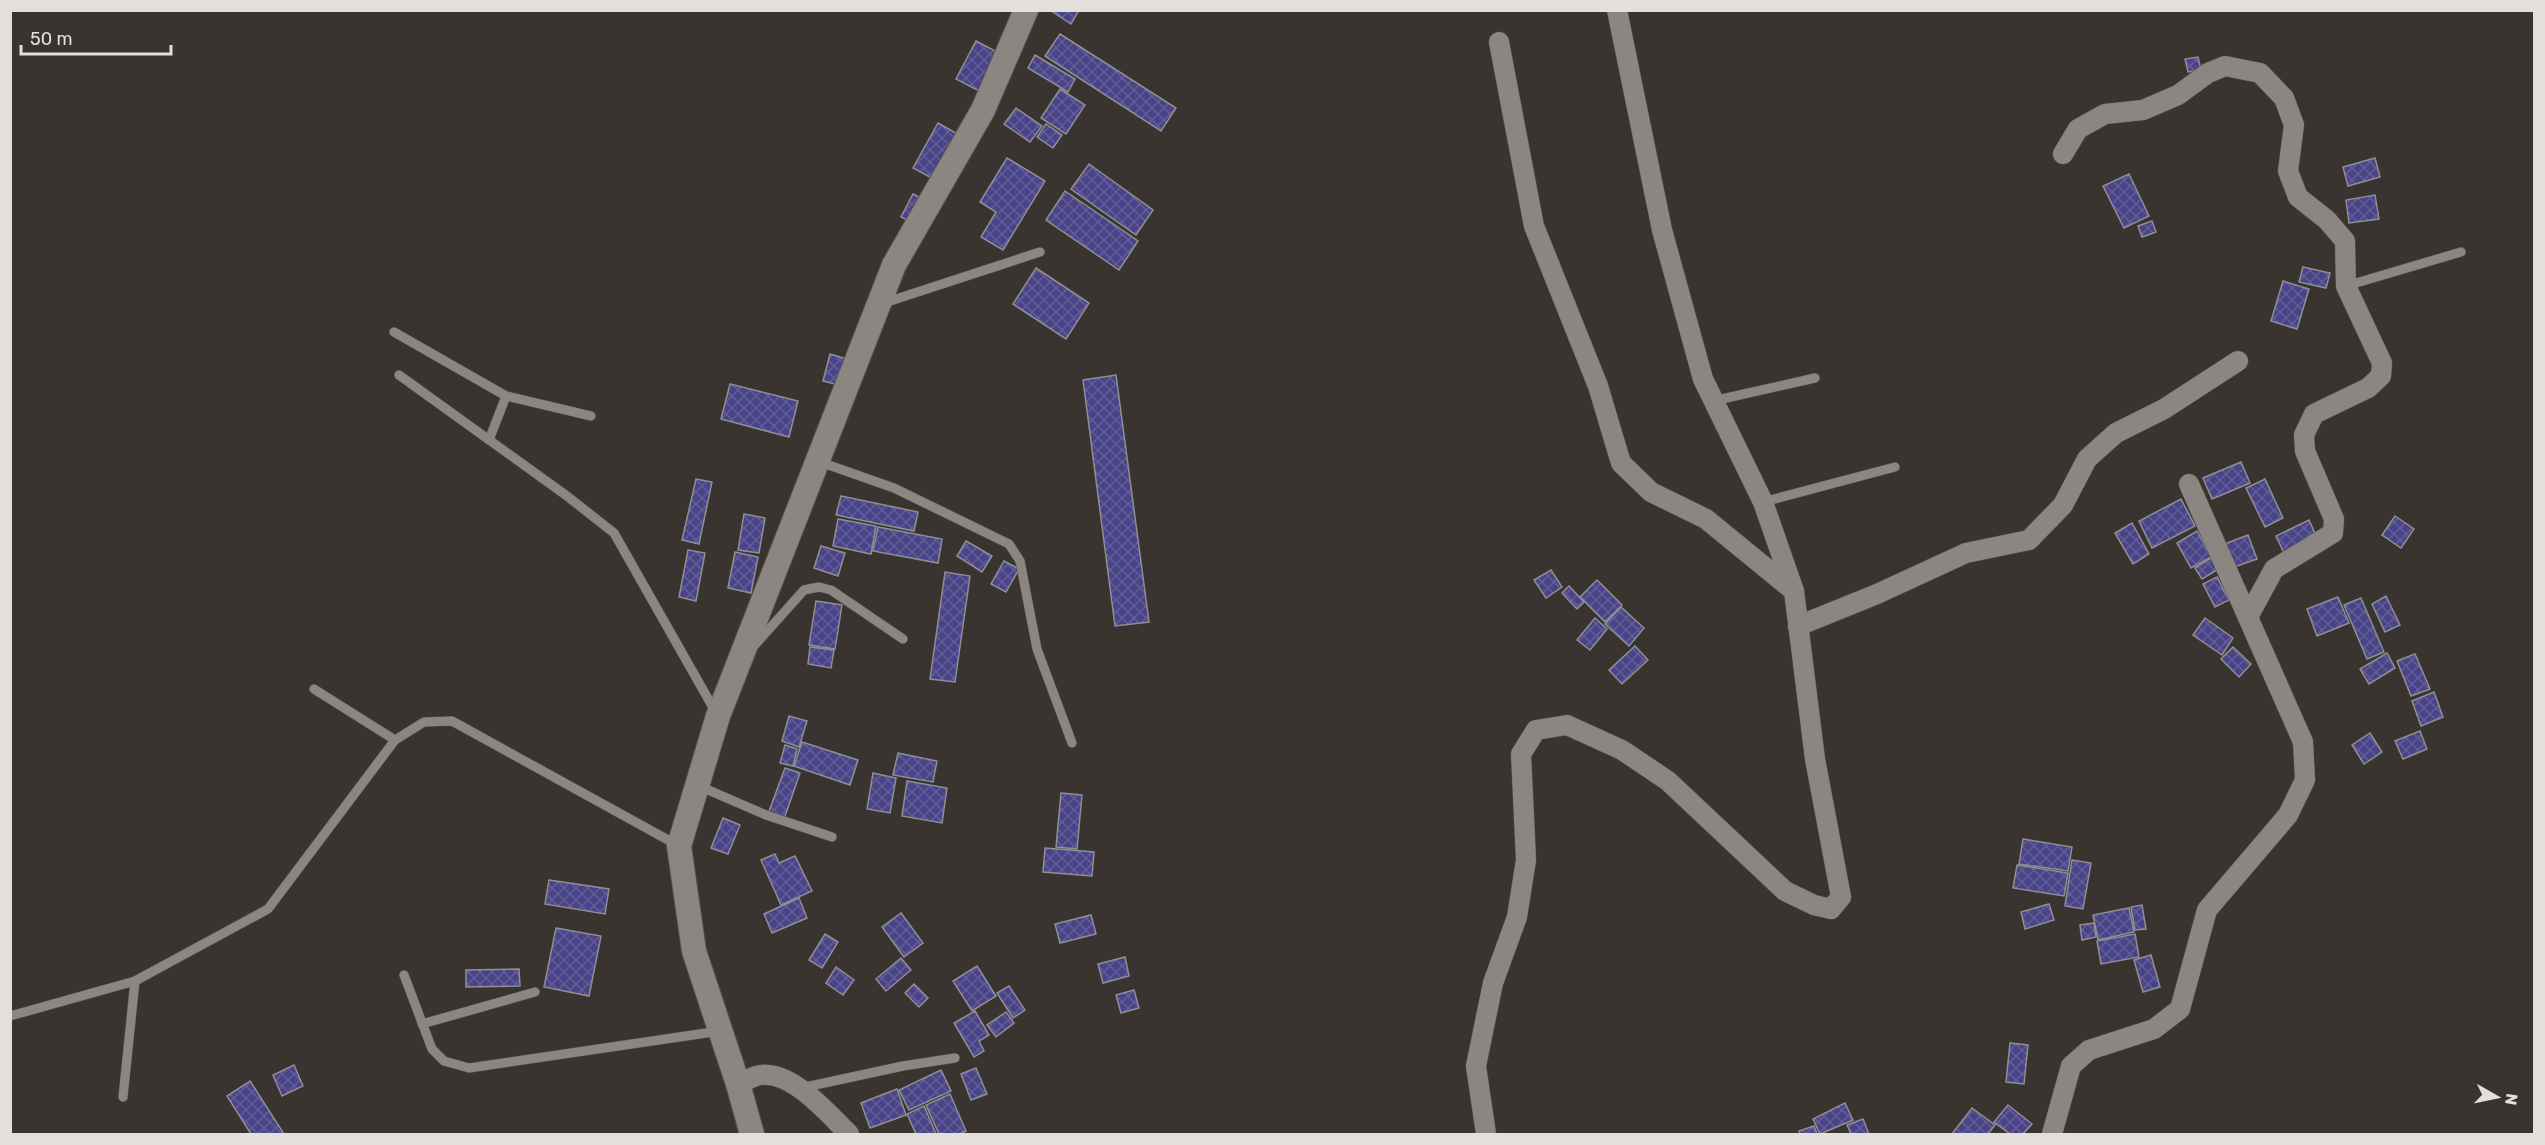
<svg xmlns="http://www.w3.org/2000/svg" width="2545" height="1145" viewBox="0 0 2545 1145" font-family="Rubik,sans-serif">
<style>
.building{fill:url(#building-cross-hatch);stroke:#8f8f95;stroke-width:1.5}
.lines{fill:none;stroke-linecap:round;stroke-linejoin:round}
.service-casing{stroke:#56524f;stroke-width:10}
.minor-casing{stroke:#56524f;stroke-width:21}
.tertiary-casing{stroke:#56524f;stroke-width:26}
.service{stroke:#8b8681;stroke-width:9}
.minor{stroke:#8b8681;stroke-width:20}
.tertiary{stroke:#8b8681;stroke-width:24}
</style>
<defs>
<pattern id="building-cross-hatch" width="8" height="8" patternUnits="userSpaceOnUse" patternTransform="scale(1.5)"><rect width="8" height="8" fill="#494387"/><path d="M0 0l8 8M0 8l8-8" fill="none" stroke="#635e98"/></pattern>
</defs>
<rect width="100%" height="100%" fill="#393430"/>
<!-- building -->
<g class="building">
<path d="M1050 10H1079L1071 24Z"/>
<path d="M1060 34 1176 108 1161 131 1045 56Z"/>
<path d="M976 41 1001 54 981 92 956 79Z"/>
<path d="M1035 55 1075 79 1068 92 1028 68Z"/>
<path d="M2198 57 2201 70 2188 72 2185 59Z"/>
<path d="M1060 89 1085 105 1066 134 1041 118Z"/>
<path d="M1016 108 1042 126 1030 142 1004 124Z"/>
<path d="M938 123 963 137 939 182 913 168Z"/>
<path d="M1046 124 1062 135 1053 148 1037 137Z"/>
<path d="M1007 158 1045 181 1003 250 981 237 996 212 980 202Z"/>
<path d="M2375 158 2380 177 2348 186 2343 167Z"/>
<path d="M1089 164 1153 210 1136 235 1071 189Z"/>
<path d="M2129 174 2149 216 2124 228 2103 186Z"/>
<path d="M1065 191 1138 241 1119 270 1046 220Z"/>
<path d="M913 194 927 201 915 224 901 217Z"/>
<path d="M2375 195 2379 219 2349 223 2346 200Z"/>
<path d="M2152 221 2156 232 2142 237 2138 226Z"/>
<path d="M2303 267 2330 273 2326 288 2299 282Z"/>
<path d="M1036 268 1089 303 1066 339 1013 304Z"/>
<path d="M2283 281 2309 289 2297 329 2271 321Z"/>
<path d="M830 354 847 359 839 385 823 381Z"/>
<path d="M1116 375 1149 622 1115 626 1083 380Z"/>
<path d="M730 384 798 401 789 437 721 419Z"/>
<path d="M2241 462 2250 483 2212 499 2203 478Z"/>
<path d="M696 479 712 482 699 544 682 540Z"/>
<path d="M2265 479 2283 518 2265 527 2246 488Z"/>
<path d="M841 496 918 512 914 531 836 515Z"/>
<path d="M2181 499 2195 526 2152 548 2139 521Z"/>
<path d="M744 514 765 518 759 553 738 550Z"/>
<path d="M2395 516 2414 529 2401 548 2382 535Z"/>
<path d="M838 519 876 526 871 554 833 546Z"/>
<path d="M2309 520 2318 540 2285 555 2276 536Z"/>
<path d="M2132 523 2149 554 2133 564 2115 533Z"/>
<path d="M878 527 942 539 938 563 873 551Z"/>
<path d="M2197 531 2211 557 2191 568 2177 543Z"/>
<path d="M2248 535 2257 559 2231 568 2222 545Z"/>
<path d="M966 541 992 556 982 572 957 556Z"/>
<path d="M821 546 845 553 838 576 814 568Z"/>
<path d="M688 550 705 553 696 601 679 597Z"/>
<path d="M735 552 758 557 751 593 728 588Z"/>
<path d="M2211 558 2217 570 2202 579 2195 568Z"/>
<path d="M1004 561 1019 569 1006 592 991 584Z"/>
<path d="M1551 570 1562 587 1546 598 1534 580Z"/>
<path d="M945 572 970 576 955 682 930 679Z"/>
<path d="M2217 577 2229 600 2215 607 2203 584Z"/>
<path d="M1597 580 1622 605 1605 622 1580 597Z"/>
<path d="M1569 586 1584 602 1577 609 1562 593Z"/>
<path d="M2386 596 2400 625 2385 632 2372 604Z"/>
<path d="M2338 597 2349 623 2317 636 2307 609Z"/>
<path d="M2361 598 2384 652 2367 659 2344 605Z"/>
<path d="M816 601 842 605 835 649 809 645Z"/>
<path d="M1621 607 1644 628 1629 646 1605 624Z"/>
<path d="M1595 618 1607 629 1590 650 1577 640Z"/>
<path d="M2205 618 2233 638 2222 655 2193 635Z"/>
<path d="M1635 646 1648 660 1622 684 1609 670Z"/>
<path d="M810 647 834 650 831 668 808 664Z"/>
<path d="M2233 647 2251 664 2239 677 2221 659Z"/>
<path d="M2387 653 2395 668 2369 684 2360 669Z"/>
<path d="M2415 654 2430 689 2411 696 2397 661Z"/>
<path d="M2434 692 2443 717 2421 726 2412 701Z"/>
<path d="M789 716 807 721 799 747 782 741Z"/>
<path d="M2420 731 2427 749 2403 759 2395 741Z"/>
<path d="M2370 733 2382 752 2364 764 2352 745Z"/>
<path d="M802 742 858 760 850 785 794 766Z"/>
<path d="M785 745 797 749 793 766 780 763Z"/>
<path d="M898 753 937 761 933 782 893 775Z"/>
<path d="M785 768 800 773 784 819 768 814Z"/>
<path d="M873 773 896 778 890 813 867 809Z"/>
<path d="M907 781 947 788 942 823 902 816Z"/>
<path d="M1061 793 1082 795 1077 849 1056 847Z"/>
<path d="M723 818 740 825 728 854 711 848Z"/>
<path d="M2023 839 2072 847 2068 871 2019 864Z"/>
<path d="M1045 848 1094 852 1092 876 1043 872Z"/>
<path d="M775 854 779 863 795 856 812 891 781 905 761 860Z"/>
<path d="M2072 860 2091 863 2083 909 2065 906Z"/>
<path d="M2017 865 2068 873 2064 896 2013 888Z"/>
<path d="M549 880 609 889 605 914 545 904Z"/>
<path d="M799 898 807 918 772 933 764 914Z"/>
<path d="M2049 904 2054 920 2025 929 2021 912Z"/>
<path d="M2142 905 2146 929 2135 930 2131 907Z"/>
<path d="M2129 908 2134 932 2098 940 2093 915Z"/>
<path d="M901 913 923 943 904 957 882 927Z"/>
<path d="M1091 915 1096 934 1060 943 1055 924Z"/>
<path d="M2094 923 2096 937 2082 940 2080 925Z"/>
<path d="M556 928 601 936 589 996 544 987Z"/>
<path d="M825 934 838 942 822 968 809 960Z"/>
<path d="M2135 934 2139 957 2101 964 2097 941Z"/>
<path d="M2151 955 2160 987 2143 992 2134 960Z"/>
<path d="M1125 957 1129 976 1103 983 1098 964Z"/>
<path d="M901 958 911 970 886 991 876 979Z"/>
<path d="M977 966 996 996 972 1011 953 981Z"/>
<path d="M836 967 854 980 843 995 826 983Z"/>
<path d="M519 969 520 986 466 987V970Z"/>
<path d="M914 984 928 998 919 1007 905 993Z"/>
<path d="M1009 986 1025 1010 1013 1018 997 993Z"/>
<path d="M1134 990 1139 1008 1121 1013 1116 995Z"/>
<path d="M975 1011 989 1035 979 1041 984 1051 974 1057 954 1023Z"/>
<path d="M1006 1012 1014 1023 996 1037 987 1025Z"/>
<path d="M2010 1043 2028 1045 2024 1084 2006 1082Z"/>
<path d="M294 1065 303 1086 282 1096 273 1075Z"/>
<path d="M976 1068 987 1094 971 1100 961 1074Z"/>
<path d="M941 1070 951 1091 909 1110 899 1090Z"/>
<path d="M250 1081 284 1134H251L227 1096Z"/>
<path d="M897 1089 906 1115 870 1128 861 1103Z"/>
<path d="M950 1094 966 1131 959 1134H939L926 1105Z"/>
<path d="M1845 1103 1853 1120 1820 1134 1813 1119Z"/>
<path d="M2008 1105 2032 1124 2023 1134H2010L1994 1122Z"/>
<path d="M924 1106 936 1134H916L907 1114Z"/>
<path d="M1972 1108 1995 1125 1988 1134H1952Z"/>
<path d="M1863 1119 1869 1134H1851L1847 1125Z"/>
<path d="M1814 1126 1817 1134H1800L1799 1131Z"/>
</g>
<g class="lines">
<!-- service casing -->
<g class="service-casing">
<g id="service">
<path d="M2346 286 2461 252"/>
<path d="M884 303 1040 252"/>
<path d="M394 332 506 396 591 416"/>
<path d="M399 375 567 496 614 533 715 711"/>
<path d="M1713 401 1815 378"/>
<path d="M489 440 506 396"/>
<path d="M820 462 894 488 1009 544 1020 561 1037 649 1072 743"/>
<path d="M1763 502 1895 467"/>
<path d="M754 646 804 590 819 587 831 590 903 639"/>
<path d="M314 689 395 740"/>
<path d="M699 786 766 815 832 837"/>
<path d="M404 975 432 1049 444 1061 469 1068 720 1031"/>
<path d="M10 1016 135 981 268 909 395 740 424 722 452 721 679 846"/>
<path d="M422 1024 535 992"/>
<path d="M801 1088 903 1066 955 1058"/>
<path d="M123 1097 135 981"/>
</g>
</g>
<!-- minor casing -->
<g class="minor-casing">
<g id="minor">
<path d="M1499 42 1534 226 1598 386 1621 463 1651 492 1706 519 1794 591"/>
<path d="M2063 154 2078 129 2105 114 2143 110 2178 95 2208 73 2225 66 2260 73 2284 98 2294 125 2288 171 2298 197 2327 220 2345 241 2346 286 2382 363 2381 376 2368 388 2314 414 2304 435 2305 451 2334 519 2333 533 2274 569 2248 617"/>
<path d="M1798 626 1877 594 1966 553 2029 540 2063 505 2087 459 2116 433 2164 409 2238 361"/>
<path d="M738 1084C744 1082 750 1078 756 1076 789 1066 828 1114 849 1134"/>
<path d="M1486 1134 1476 1066 1493 983 1517 917 1526 860 1521 754 1536 730 1567 725 1622 750 1668 781 1785 891 1814 905 1831 909 1841 897 1815 759 1794 591 1763 502 1703 379 1662 230 1617 10"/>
<path d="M2052 1134 2071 1066 2089 1050 2154 1029 2180 1009 2207 910 2288 815 2305 780 2303 742 2189 484"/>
</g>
</g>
<!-- tertiary casing -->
<g class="tertiary-casing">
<path id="tertiary" d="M752 1134 738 1084 694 951 679 846 718 716 894 265 983 110 1026 10"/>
</g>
<!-- service -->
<use href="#service" class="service"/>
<!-- minor -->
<use href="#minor" class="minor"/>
<!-- tertiary -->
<use href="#tertiary" class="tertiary"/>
</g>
<!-- border -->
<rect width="2545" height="1145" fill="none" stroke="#e2dfdd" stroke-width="24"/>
<!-- north arrow -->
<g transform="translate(2497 1097) rotate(99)" stroke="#393430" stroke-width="4.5" paint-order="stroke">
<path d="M0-4.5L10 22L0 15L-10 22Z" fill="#e2dfdd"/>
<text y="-9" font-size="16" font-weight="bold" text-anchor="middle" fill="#e2dfdd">N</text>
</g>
<!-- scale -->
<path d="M21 45v9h150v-9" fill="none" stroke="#e2dfdd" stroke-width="3"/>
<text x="30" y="45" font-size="18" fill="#e2dfdd" stroke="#393430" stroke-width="4.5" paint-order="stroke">50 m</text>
</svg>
